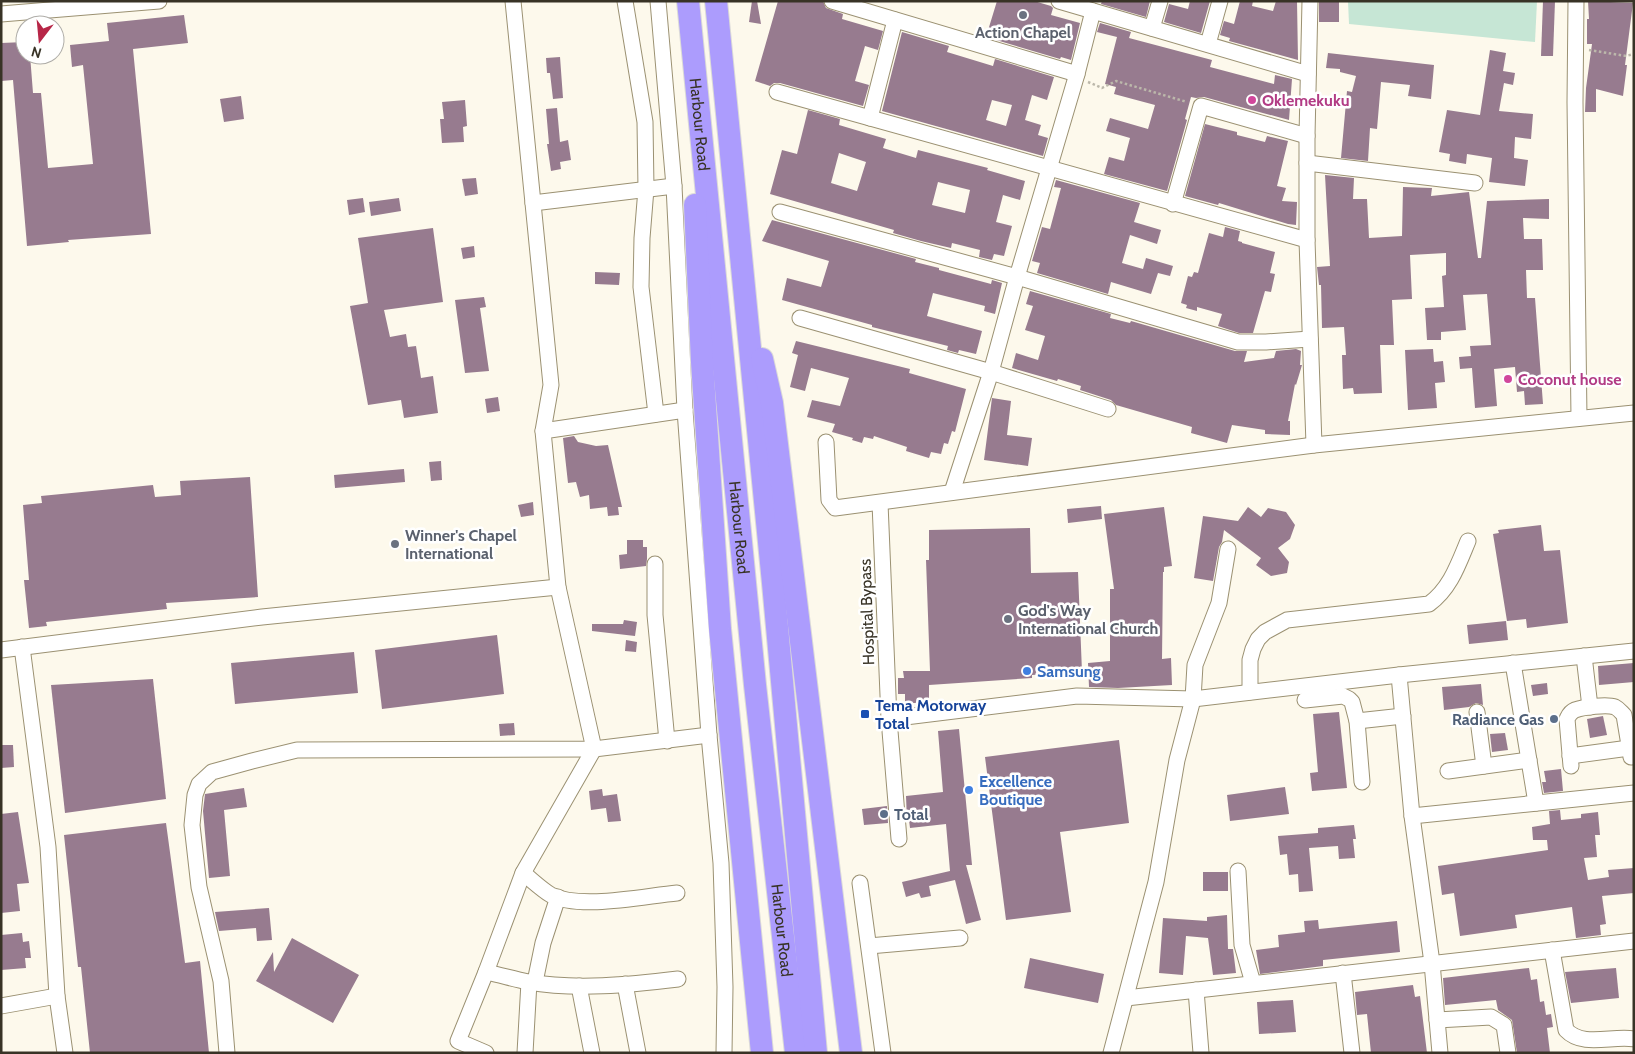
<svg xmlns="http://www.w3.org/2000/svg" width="1635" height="1054" viewBox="0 0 1635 1054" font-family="Cabin,sans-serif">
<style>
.green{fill:#c6e6d5}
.building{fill:#977b8f;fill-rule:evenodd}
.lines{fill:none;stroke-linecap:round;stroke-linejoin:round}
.minor-casing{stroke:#9b9172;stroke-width:17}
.highway-casing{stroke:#dbdad8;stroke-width:24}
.path{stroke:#bcb8ab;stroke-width:2.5;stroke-dasharray:2.5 2.5;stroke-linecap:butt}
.minor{stroke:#fff;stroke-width:15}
.highway{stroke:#ac9cfd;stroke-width:22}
.worship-dot{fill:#6b7280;stroke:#fff;stroke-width:2}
.hotel-dot{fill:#d1479c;stroke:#fff;stroke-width:2}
.shop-dot{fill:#3f7fe0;stroke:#fff;stroke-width:2}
.transit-dot{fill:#1a4fb4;stroke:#fff;stroke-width:2}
.service-dot{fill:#5c6f8a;stroke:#fff;stroke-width:2}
.labels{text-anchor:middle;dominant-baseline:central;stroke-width:5;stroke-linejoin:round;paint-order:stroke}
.worship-label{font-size:16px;font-weight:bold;fill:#5b616d;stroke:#fff;text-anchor:start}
.hotel-label{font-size:16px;font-weight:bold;fill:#b23c85;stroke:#fff;text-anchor:start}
.street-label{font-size:16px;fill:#383326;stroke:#fff}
.shop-label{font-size:16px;font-weight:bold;fill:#366cbe;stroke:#fff;text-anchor:start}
.transit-label{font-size:16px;font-weight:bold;fill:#164399;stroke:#fff;text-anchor:start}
.service-label{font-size:16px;font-weight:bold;fill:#4e5e75;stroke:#fff;text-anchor:end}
</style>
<rect width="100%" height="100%" fill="#fdf9ec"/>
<!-- green -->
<path class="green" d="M1348 1H1537L1535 42 1349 24Z"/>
<!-- building -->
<g class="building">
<path d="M752 1H757L761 24 749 22Z"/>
<path d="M778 1H823L826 8 843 14 842 19 883 31 878 50 865 46 855 81 869 85 863 106 780 83H774L770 86 755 81Z"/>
<path d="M997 1H1034L1051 6 1053 8 1051 15 1080 23 1071 60 1061 57 1060 59 986 37Z"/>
<path d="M1102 1H1150L1146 17 1101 4Z"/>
<path d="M1190 1H1210L1201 33 1164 22 1169 4 1188 9Z"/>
<path d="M1240 1H1253L1252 6 1273 11 1276 1H1297L1298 60 1229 41 1230 38 1220 35 1224 21 1234 24Z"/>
<rect x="1319" y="1" width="20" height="21"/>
<path d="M1543 1H1555L1553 56H1541Z"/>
<path d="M1588 1 1633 3 1625 65H1627L1623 96 1596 89V112H1585L1586 88 1592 44H1587V19H1589Z"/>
<path d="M184 15 188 43 133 49 151 234 68 240 69 242 27 246 13 80 1 81V43L25 42V55H30L33 93H41L48 168 93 164 83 65 72 67 70 45 109 41 107 23Z"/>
<path d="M1100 23 1131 32 1129 38 1212 60 1210 67 1274 84 1275 75 1292 79 1289 120 1204 97 1196 98 1191 97 1185 119 1187 120 1167 191 1104 174 1109 157 1124 161 1130 138 1106 131 1110 118 1148 129 1155 105 1114 94 1116 87 1105 84 1117 37 1097 32Z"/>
<path d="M902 32 949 46 947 52 993 66 995 59 1054 77 1047 100 1032 95 1025 120 1041 125 1038 135 1048 138 1043 156 882 111ZM992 100 1012 105 1006 126 986 120Z"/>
<path d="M1490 50 1506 53 1503 71 1515 73 1513 85 1504 83 1499 111 1533 114 1531 139 1515 137 1514 158 1528 160 1525 186 1489 182 1492 158 1467 154 1466 164 1449 161 1450 154 1439 152 1447 110 1480 115Z"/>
<path d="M1328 53 1434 65 1431 99 1408 96 1410 85 1381 82 1377 129 1370 128 1368 161 1341 158 1347 91 1352 92 1356 76 1340 72V69L1326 68Z"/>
<path d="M560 57 563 98 553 99 550 73H547L546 58Z"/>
<path d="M241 96 244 119 224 122 220 99Z"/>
<path d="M465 100 467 126 463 127 464 142 442 143 440 119H444L442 102Z"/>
<path d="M557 108 560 142 568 140 571 160 560 162 561 169 551 171 547 144H549L546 109Z"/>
<path d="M808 110 840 119 839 125 886 139 883 148 916 158 918 150 988 168 987 170 1025 181 1020 200 1003 195 996 222 1012 226 1004 256 994 254 992 260 979 257 980 250 952 243 951 248 921 241 893 233 894 230 770 194 782 150 797 154ZM839 153 866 162 857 191 831 183ZM938 182 970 190 965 213 932 205Z"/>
<path d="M1205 124 1237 132V135L1265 142 1267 136 1288 141 1277 186 1286 188 1282 201 1297 202 1296 225 1288 224 1219 203 1218 205 1185 196Z"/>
<path d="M1325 175 1354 178 1353 199H1367L1369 238 1402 236 1403 187 1432 188 1431 196 1469 192 1478 258H1481L1487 201 1549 199V219L1523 218 1524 239H1542L1543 270H1526L1527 298H1535L1543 404 1525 405 1524 391 1517 392 1515 367 1494 369 1497 406 1475 408 1472 368 1460 369 1459 357 1471 356 1470 346 1491 345 1487 294 1463 295 1466 330 1441 332V340H1427L1425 308 1444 307 1442 276 1446 275V253L1410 255 1412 299 1392 300 1394 345H1380L1382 393 1354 394 1353 388 1343 389 1342 355H1346L1344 327 1322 328 1321 285H1319L1317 267 1330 266Z"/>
<path d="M476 178 478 194 465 196 462 179Z"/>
<path d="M1056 180 1140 203 1134 222 1161 230 1157 244 1130 235 1122 263 1143 269 1146 258 1173 266 1170 276 1158 273 1151 294 1111 282 1108 294 1037 273 1040 263 1032 261 1042 227 1050 229 1061 188 1054 187Z"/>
<path d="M363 198 365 212 349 215 347 200Z"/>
<path d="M399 198 401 211 371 216 369 202Z"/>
<path d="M772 220 916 259 915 262 939 268V270L991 284 992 280 1002 283 995 314 984 311 985 306 933 293 927 316 982 331 976 354 959 350 958 353 947 350 948 346 872 327V325L782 300 787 278 821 287 829 261 762 241Z"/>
<path d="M1225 227 1240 231 1238 241 1242 242V243L1275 252 1270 273 1275 274 1271 292 1265 291 1253 333H1239L1218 326 1222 314 1197 307V311L1186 308 1187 305 1181 303 1188 276 1192 277 1194 272 1198 273 1209 233 1223 237Z"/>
<path d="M433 228 443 302 384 310 390 337 406 334 408 347 416 346 421 378 433 376 438 413 404 418 401 400 368 405 350 306 368 303 358 238Z"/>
<path d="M474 246 475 257 463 259 461 248Z"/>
<path d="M595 272 620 273 619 285 595 284Z"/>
<path d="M1030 291 1111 314 1110 318 1130 323 1131 321 1235 351H1247L1244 362 1274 358 1276 351 1296 349 1301 351 1300 365H1302L1296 385 1295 384 1288 421H1290V435L1265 434V430L1232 425 1227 443 1191 433 1192 427 1116 405 1111 400 1080 390 1081 386 1058 379 1057 381 1012 368 1016 353 1038 360 1045 336 1025 330 1033 306 1026 304Z"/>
<path d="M484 297 486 307 480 308 489 371 465 373 455 300Z"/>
<path d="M796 341 910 369 909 373 966 389 955 432 952 431 948 444 944 443 941 454 931 452 929 458 906 451 907 447 874 436 873 439 864 437 862 443 852 440 853 438 832 432 835 424 807 417 812 400 840 406 849 378 811 368 805 391 790 387 798 355 792 353Z"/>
<path d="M1433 349 1434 362 1443 361 1445 382 1435 383 1437 408 1408 410 1405 350Z"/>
<path d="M498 397 500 411 487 413 485 399Z"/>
<path d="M992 398 1011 401 1007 435 1032 438 1028 466 984 460Z"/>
<path d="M574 436 578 442 596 446 608 445 622 507H618L619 515 608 516 607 507 590 509 589 495 580 497 576 482 568 483 563 438Z"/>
<path d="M441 461 442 480 431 481 429 462Z"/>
<path d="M404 469 405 482 335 488 334 475Z"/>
<path d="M250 477 258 597 166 603 167 609 46 622 47 626 29 628 24 580H29L23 505 42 503 41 496 153 485 155 497 181 495 180 481Z"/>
<path d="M533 502 534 515 521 517 518 505Z"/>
<path d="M1101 506 1102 519 1068 523 1067 509Z"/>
<path d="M1164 507 1172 566 1164 567V572H1163L1162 659 1171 658 1172 685 1118 688 1089 687 1088 663 1110 661V589H1114L1104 514Z"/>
<path d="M1248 507 1261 517 1268 508 1286 512 1295 525 1290 539 1278 548 1289 562 1287 573 1271 576 1256 565 1261 558 1224 530 1222 542 1219 547 1213 581 1194 578 1203 516 1238 521Z"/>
<path d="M1541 525 1544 551 1560 550 1568 623 1527 628 1526 619 1507 621 1493 534 1499 533 1498 530Z"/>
<path d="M1030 528 1031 573 1078 572 1082 672 1032 675V678L929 685V703H905V694H898V678H904L903 671H930L926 560H929V530Z"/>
<path d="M627 540H643V547H647V559L646 566 620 569 619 555 627 554Z"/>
<path d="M624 620 637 622 635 636 592 631V624H623Z"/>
<path d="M1506 621 1508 640 1469 644 1467 625Z"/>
<path d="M497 635 504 694 382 709 375 650Z"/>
<path d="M626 640 637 642 636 652 625 651Z"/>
<path d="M354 652 358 693 235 704 231 663Z"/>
<path d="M1634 663V682L1599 685 1598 666Z"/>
<path d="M153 679 166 799 65 813 51 685Z"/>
<path d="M1547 683 1548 694 1533 696 1531 685Z"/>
<path d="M1481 684 1483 705 1476 703 1469 707 1444 710 1442 687Z"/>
<path d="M1339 712 1347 788 1312 791 1310 773 1318 772 1313 714Z"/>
<path d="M1603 716 1607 735 1590 738 1587 719Z"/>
<path d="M514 723 515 735 500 736 499 724Z"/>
<path d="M959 729 972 865H966L981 920 966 924 955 880 929 886 931 896 921 898 919 893 906 897 902 882 950 871 946 824 910 828 909 820 907 821 906 796 943 792 938 731Z"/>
<path d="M1505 733 1508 750 1492 752 1490 734Z"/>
<path d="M1119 740 1129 823 1060 832 1071 912 1006 920 985 757Z"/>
<path d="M1 745H13L14 767 1 768Z"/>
<path d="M1561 769 1563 791 1544 793 1542 782H1546L1544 771Z"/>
<path d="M1285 787 1289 814 1230 821 1227 795Z"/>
<path d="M244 788 247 807 224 810 230 876 209 878 203 811 205 794Z"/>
<path d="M602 789 603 796 617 794 621 821 608 822 606 808 591 810 589 791Z"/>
<path d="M887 806 888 823 864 825 862 809Z"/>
<path d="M1560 810 1561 820 1581 818V814L1598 812 1600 835H1595L1597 857 1584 858 1588 880 1609 877 1608 870 1634 868V893L1602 896 1606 924 1600 925 1601 935 1576 938 1572 907 1515 915 1517 928 1460 936 1454 893 1442 895 1438 866 1548 850 1547 840H1533L1532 827 1550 824 1549 811Z"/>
<path d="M18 812 29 883 17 884 20 911 1 913V814Z"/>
<path d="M166 823 185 963 200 961 209 1053H90L81 967H78L64 835Z"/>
<path d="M1354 825 1356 839H1353L1355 858 1339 859 1338 846 1309 848 1313 891 1299 892 1298 874 1289 875 1287 854 1280 855 1278 836 1318 833V828Z"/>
<rect x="1203" y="872" width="25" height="19"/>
<path d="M269 908 272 940 257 941 256 928 219 931 215 912Z"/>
<path d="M1227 915 1228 949H1233L1236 973 1213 975 1208 938 1186 936 1183 975 1159 973 1163 918 1207 921V917Z"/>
<path d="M1318 920 1319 929 1397 921 1400 952 1323 960V966L1260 974 1256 950 1279 947 1278 935 1305 932 1304 921Z"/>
<path d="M22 933 23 942 29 941 31 958H25L26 968 1 970V935Z"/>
<path d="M292 938 359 975 333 1023 256 981 273 952 274 972Z"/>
<path d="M1030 958 1104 974 1098 1003 1024 988Z"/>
<path d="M1529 968 1531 980 1537 979 1540 1002 1544 1001 1546 1015 1551 1014 1553 1027 1547 1028 1550 1053H1517L1512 1020 1498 1010 1496 1000 1445 1005 1443 978Z"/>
<path d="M1616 968 1619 998 1571 1003 1565 972Z"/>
<path d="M1413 985 1415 997 1420 996 1427 1053H1371L1367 1014 1357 1015 1355 992Z"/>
<path d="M1293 1000 1296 1032 1259 1034 1257 1002Z"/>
</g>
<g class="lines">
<!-- minor casing -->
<g class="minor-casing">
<g id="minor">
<path d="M513 1 551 385 543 431"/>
<path d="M625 1 645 122 646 189 642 238 641 287 656 414"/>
<path d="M658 1 674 186 685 410 709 735 721 863 725 987 724 1053"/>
<path d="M832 1 1077 74"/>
<path d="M1059 1 1308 74"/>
<path d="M1310 1 1307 136V240L1314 445"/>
<path d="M1576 1 1575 102 1579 418"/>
<path d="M1 14 159 1"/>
<path d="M1152 28 1160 1"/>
<path d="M1208 44 1220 1"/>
<path d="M777 92 1307 240"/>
<path d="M870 118 895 20"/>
<path d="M1307 163 1475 183"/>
<path d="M533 203 674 186"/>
<path d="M1173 204 1201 106 1307 136"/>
<path d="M780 212 1017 277 1238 342H1266L1310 339"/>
<path d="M800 318 991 372 1108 409"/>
<path d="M826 442 829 500 835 508 1314 445 1634 413"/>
<path d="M952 492 991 372 1017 277 1077 74 1093 11"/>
<path d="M880 503 889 719 899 839"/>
<path d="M655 564V615L667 741"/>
<path d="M22 647 48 847 57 996 65 1053"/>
<path d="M1 650 262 617 558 587"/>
<path d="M1584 656 1590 707"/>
<path d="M1513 663 1536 803"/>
<path d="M1399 675 1412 816 1432 963 1440 1053"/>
<path d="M1250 692V660L1253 649 1258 639 1265 632 1287 620 1429 604C1450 589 1458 565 1468 541"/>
<path d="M1305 700 1343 696 1349 699 1352 702 1357 721 1362 782"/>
<path d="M1477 712 1484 766"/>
<path d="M889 719 1077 696 1193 699 1399 675 1634 651"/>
<path d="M1357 721 1403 716"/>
<path d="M1570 756 1629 748"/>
<path d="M1571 766 1567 719C1569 715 1570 712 1575 710 1583 707 1607 704 1615 707 1619 709 1621 712 1624 715L1631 757"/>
<path d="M1448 771 1529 760"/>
<path d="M1412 816 1634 793"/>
<path d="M1238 871 1242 945 1253 983"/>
<path d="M523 873C532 880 541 889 551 895 580 910 644 896 677 893"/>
<path d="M860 883 883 1053"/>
<path d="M869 946 960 938"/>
<path d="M1552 950 1566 1030C1583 1048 1613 1035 1634 1039"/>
<path d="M486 972C500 975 514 979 528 982 576 990 629 985 678 979"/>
<path d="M1343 973 1352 1053"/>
<path d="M535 982 543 943 558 897"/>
<path d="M625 984 638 1053"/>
<path d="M579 986 592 1053"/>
<path d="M1196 990 1201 1053"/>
<path d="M1126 998 1634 941"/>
<path d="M1 1006 57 996"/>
<path d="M1437 1020 1491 1017 1504 1025 1508 1053"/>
<path d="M227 1053 221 981 199 887 192 825 195 795 199 784 212 772 252 761 297 750 594 749 709 735"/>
<path d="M486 1053 458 1041 486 972 523 873 594 749 558 587 543 431 685 410"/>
<path d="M525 1053 529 982"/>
<path d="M1111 1053 1156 882 1177 760 1193 699 1195 665 1219 603 1228 549"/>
</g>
</g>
<!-- highway casing -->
<g class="highway-casing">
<g id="highway">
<path id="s1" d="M688 1 755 685 796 1053"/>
<path d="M716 1 773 583 816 1053"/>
<path d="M695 205 702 362 720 629 762 1053"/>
<path d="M762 359 772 403 851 1053"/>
</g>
</g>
<!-- path -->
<g class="path">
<path d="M1589 50 1626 56 1634 54"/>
<path d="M1088 82 1102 88 1116 81 1187 102"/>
</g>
<!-- minor -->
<use href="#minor" class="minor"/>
<!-- highway -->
<use href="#highway" class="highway"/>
</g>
<!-- markers -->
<g class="worship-dot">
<circle cx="1023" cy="15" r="5"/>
<circle cx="395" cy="544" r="5"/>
<circle cx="1008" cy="619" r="5"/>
</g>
<g class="hotel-dot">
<circle cx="1252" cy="100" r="5"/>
<circle cx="1508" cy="379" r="5"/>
</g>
<g class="shop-dot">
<circle cx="1027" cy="671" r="5"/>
<circle cx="969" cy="790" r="5"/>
</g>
<rect class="transit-dot" x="860" y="709" width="10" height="10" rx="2.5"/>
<g class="service-dot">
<circle cx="1554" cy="719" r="5"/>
<circle cx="884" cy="814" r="5"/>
</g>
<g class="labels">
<!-- worship labels -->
<g class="worship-label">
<text x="1023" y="32" text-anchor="middle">Action Chapel</text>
<text x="405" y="535">Winner's Chapel<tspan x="405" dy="18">International</tspan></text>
<text x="1018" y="610">God's Way<tspan x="1018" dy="18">International Church</tspan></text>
</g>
<!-- hotel labels -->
<g class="hotel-label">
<text x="1262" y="100">Oklemekuku</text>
<text x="1518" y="379">Coconut house</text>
</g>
<!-- street labels -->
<g class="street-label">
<text stroke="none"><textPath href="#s1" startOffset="124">Harbour Road</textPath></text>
<text stroke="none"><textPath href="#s1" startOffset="529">Harbour Road</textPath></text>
<text transform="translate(867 612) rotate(-92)">Hospital Bypass</text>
<text stroke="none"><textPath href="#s1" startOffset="934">Harbour Road</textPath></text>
</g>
<!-- shop labels -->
<g class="shop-label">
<text x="1037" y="671">Samsung</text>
<text x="979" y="781">Excellence<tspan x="979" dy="18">Boutique</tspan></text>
</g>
<!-- transit labels -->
<g class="transit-label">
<text x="875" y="705">Tema Motorway<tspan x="875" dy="18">Total</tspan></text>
</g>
<!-- service labels -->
<g class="service-label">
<text x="1544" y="719">Radiance Gas</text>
<text x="894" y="814" text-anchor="start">Total</text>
</g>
</g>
<!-- border -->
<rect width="1635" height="1054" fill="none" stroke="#383326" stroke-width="5"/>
<!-- north arrow -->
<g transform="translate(40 40) rotate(196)"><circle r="24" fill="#ffffff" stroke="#afada8"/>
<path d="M0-4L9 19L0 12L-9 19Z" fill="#b72647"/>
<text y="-8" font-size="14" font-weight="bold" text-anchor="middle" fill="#383326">N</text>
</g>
</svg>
